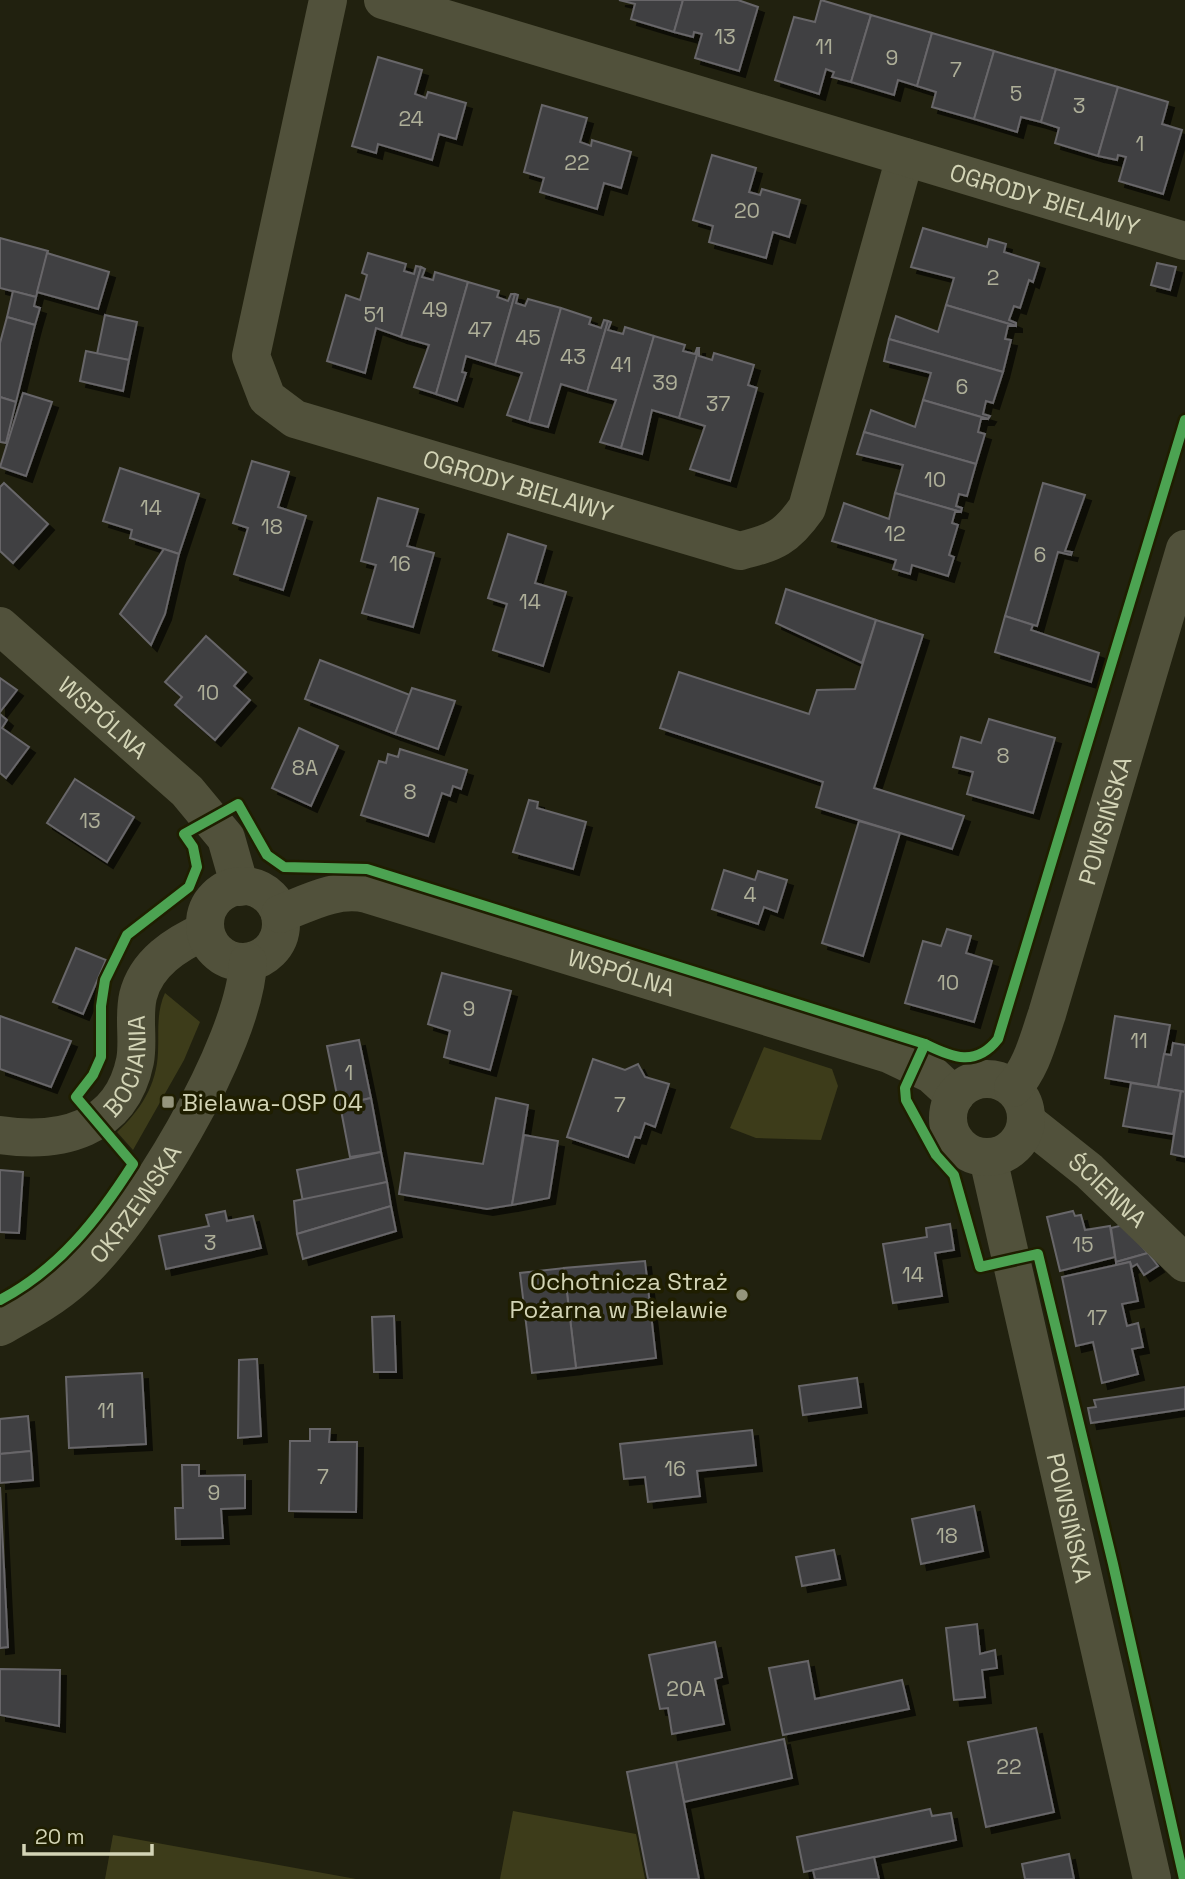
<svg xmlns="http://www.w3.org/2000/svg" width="1185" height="1879" viewBox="0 0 1185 1879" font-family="'Space Grotesk',sans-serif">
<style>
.green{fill:#3d3c1a}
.building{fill:#414042;stroke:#676669;stroke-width:2;filter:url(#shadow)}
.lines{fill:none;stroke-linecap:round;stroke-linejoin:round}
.minor{stroke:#51513b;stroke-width:38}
.tertiary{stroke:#51513b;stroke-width:38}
.cycleway-casing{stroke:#1f1e00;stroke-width:15}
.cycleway{stroke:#4ca352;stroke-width:10}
.poi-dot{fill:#95957c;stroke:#1f1e00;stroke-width:2.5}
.labels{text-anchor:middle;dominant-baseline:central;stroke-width:7;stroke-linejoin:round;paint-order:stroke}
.number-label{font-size:21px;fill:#aeaf99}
.street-label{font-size:24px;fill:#d3d4b6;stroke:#1f1e00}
.poi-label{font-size:24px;fill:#d3d4b6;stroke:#1f1e00;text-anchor:start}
</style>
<defs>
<filter id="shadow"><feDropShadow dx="6" dy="6" stdDeviation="0" flood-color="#0009"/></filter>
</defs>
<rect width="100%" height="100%" fill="#21210f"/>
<!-- green -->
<g class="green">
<path d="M165 993 200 1022 184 1060 133 1150 117 1132C140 1111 157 1085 158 1052 159 1031 156 1013 165 993Z"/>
<path d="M764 1047 832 1069 838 1086 821 1140 756 1138 730 1128Z"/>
<path d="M513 1811 636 1834 645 1879H500Z"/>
<path d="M113 1835 356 1879H105Z"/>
</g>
<!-- building -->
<g class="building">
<path d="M619 0H683L674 32 631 19 635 4Z"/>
<path d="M683 0H738L758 7 739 71 695 58 702 34 694 32 693 37 674 32Z"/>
<path d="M821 0 871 15 851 82 832 77 834 72 826 69 819 94 775 80 794 17 815 22Z"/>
<path d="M871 15 932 33 917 86 898 80 894 95 851 82Z"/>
<path d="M932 33 994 51 974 119 932 107 936 92 917 86Z"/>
<path d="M994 51 1056 69 1041 122 1021 117 1017 132 974 119Z"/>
<path d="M378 57 422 70 415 94 426 98 428 92 466 103 456 139 439 134 432 160 378 144 376 153 352 146Z"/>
<path d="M1056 69 1118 87 1098 156 1055 143 1059 128 1041 122Z"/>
<path d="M1118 87 1168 102 1162 124 1182 130 1163 194 1119 181 1126 157 1118 155 1117 160 1098 156Z"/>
<path d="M542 105 587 118 580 142 591 146 592 140 631 152 621 188 604 183 597 209 540 192 544 178 524 172Z"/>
<path d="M712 155 756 168 749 192 760 195 762 189 800 200 789 237 773 232 766 258 709 242 713 226 693 220Z"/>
<path d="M923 228 987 247 989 239 1006 244 1004 252 1039 263 1033 282 1029 280 1020 308 1014 306 1009 320 1016 323V326L946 305 954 278 911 267Z"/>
<path d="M0 238 48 251 36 297 0 288Z"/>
<path d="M47 253 109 272 98 309 37 292Z"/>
<path d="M368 253 406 264 404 271 414 274 416 266 421 267 401 337 376 328 365 373 327 361 346 295 360 300 367 275 362 273Z"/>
<path d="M1157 263 1176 267 1170 290 1151 285Z"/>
<path d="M421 267 425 269 422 277 433 280 435 272 468 282 436 394 414 387 429 345 401 337Z"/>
<path d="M468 282 499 291 497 297 508 301 511 294H515L495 365 466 356 462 372 466 373 457 401 436 394Z"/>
<path d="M13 291 36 297 34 306 40 308 35 325 7 317Z"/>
<path d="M515 294 518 295 516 303 525 306 528 299 561 308 529 422 507 415 522 373 495 365Z"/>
<path d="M946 305 1016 326H1008L1005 339 1011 340 1003 372 889 339 896 316 938 332Z"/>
<path d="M561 308 591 318 589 324 601 328 604 320 608 321 587 392 561 384 548 427 529 422Z"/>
<path d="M105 315 137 322 129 360 97 354Z"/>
<path d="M7 317 35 325 16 402 0 397V343Z"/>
<path d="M608 321 611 322 608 330 623 334 625 327 654 336 621 448 600 442 616 400 587 392Z"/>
<path d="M654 336 685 345 683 351 695 354 697 348H699L679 418 652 410 642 454 621 448Z"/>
<path d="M889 339 1003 372 993 403 986 401 983 414 990 416 988 419 923 400 931 373 884 361Z"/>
<path d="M699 348V356L712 360 714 353 754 365 748 385 757 388 730 481 690 469 705 426 679 418Z"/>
<path d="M86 351 129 360 123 391 80 381Z"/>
<path d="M23 393 52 402 26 476 0 467Z"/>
<path d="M0 397 16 402 6 443 0 442Z"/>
<path d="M923 400 988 419H981L978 432 985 434 976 464 864 432 871 410 915 427Z"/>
<path d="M864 432 976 464 967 496 959 494 956 506 962 508 961 512 895 493 903 465 857 454Z"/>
<path d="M252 461 289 472 278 507 306 516 283 590 234 574 248 528 233 523Z"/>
<path d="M120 468 199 494 179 554 130 538 132 530 103 521Z"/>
<path d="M4 483 48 524 13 563 0 551V487Z"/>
<path d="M1043 483 1085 495 1065 551 1072 552 1071 555 1058 552 1037 626 1005 616Z"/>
<path d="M895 493 961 512H955L952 523 958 525 949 555 954 557 948 576 912 565 910 574 893 569 896 560 832 541 844 503 889 519Z"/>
<path d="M378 498 418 509 407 546 434 553 413 627 362 613 376 565 361 561Z"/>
<path d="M508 534 546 546 535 583 566 592 543 666 493 650 507 604 488 598Z"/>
<path d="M164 549 179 554 165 614 151 645 120 614Z"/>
<path d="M786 589 876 620 862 663 776 623Z"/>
<path d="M1005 616 1033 625 1031 630 1099 653 1091 682 995 652Z"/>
<path d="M876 620 923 635 874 788 964 816 952 849 816 807 823 782 660 728 679 672 809 714 817 690 855 689Z"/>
<path d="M206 636 246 672 234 686 250 700 215 740 175 705 182 697 165 682Z"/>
<path d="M320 660 410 695 395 734 305 699Z"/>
<path d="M0 678 17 690 0 712Z"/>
<path d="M412 688 455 701 438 749 395 734Z"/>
<path d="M0 714 7 720 2 728 29 747 6 778 0 773Z"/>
<path d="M989 719 1055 738 1033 813 967 794 973 772 953 767 961 737 981 743Z"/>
<path d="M299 728 338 746 311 806 272 788Z"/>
<path d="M400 749 467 770 461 789 453 786 450 796 442 793 428 836 361 815 379 761 386 763 388 754 398 757Z"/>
<path d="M75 779 134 817 107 862 47 823Z"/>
<path d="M529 800 538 802 537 808 586 822 573 869 513 852Z"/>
<path d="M859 821 900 833 863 956 822 943Z"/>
<path d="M724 870 755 880 758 871 787 880 777 912 764 907 758 924 712 909Z"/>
<path d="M947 929 971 936 966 953 992 961 974 1022 905 1003 923 941 941 946Z"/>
<path d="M76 948 106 960 83 1014 53 1002Z"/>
<path d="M442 973 511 991 490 1070 444 1057 450 1031 428 1024Z"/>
<path d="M0 1016 71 1041 51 1087 0 1069Z"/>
<path d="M1115 1016 1170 1025 1158 1087 1105 1078Z"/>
<path d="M359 1040 371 1098 339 1105 327 1046Z"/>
<path d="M1173 1043 1185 1045V1092L1158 1087 1164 1054 1171 1055Z"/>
<path d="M593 1059 625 1070 638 1064 645 1077 669 1084 655 1127 645 1123 640 1138 635 1137 628 1157 567 1137Z"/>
<path d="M1131 1083 1181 1091 1173 1134 1123 1126Z"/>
<path d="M1181 1091 1185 1092V1157L1171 1154Z"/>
<path d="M371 1098 381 1152 350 1157 340 1105Z"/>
<path d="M496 1098 528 1105 512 1205 487 1209 399 1194 405 1153 483 1164Z"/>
<path d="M524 1135 558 1141 549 1198 512 1205Z"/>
<path d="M381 1152 387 1182 303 1202 297 1170Z"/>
<path d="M0 1170 23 1172 19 1233 0 1232Z"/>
<path d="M387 1182 391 1206 297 1234 294 1201Z"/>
<path d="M391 1206 396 1231 303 1259 297 1234Z"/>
<path d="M225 1211 227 1221 253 1216 261 1248 166 1269 159 1236 209 1226 206 1215Z"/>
<path d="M1073 1211 1075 1216 1081 1215 1085 1230 1110 1226 1115 1257 1060 1271 1047 1217Z"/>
<path d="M950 1224 954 1250 935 1253 942 1296 893 1303 883 1244 927 1237 926 1228Z"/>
<path d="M1123 1225 1148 1253 1116 1262 1111 1228Z"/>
<path d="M1148 1253 1158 1266 1144 1275 1137 1264 1132 1267 1130 1262 1116 1265V1262Z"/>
<path d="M645 1261 656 1358 576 1368 564 1268Z"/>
<path d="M1130 1262 1138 1301 1122 1304 1127 1326 1138 1323 1143 1347 1132 1349 1138 1374 1102 1383 1093 1342 1076 1346 1062 1277Z"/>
<path d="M564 1268 576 1368 532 1373 520 1273Z"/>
<path d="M394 1316 396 1372H374L372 1317Z"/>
<path d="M257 1359 261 1436 238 1438 239 1360Z"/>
<path d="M142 1373 146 1444 69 1448 66 1377Z"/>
<path d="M857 1378 861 1407 803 1415 799 1386Z"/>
<path d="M1185 1387V1409L1091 1423 1088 1408 1096 1407 1094 1400Z"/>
<path d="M28 1416 31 1451 0 1454V1419Z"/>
<path d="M310 1429H330L329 1442H357L356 1512 289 1511 290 1441H310Z"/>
<path d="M752 1430 756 1465 697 1471 700 1496 648 1502 645 1477 624 1479 620 1444Z"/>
<path d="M31 1451 33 1480 0 1483V1454Z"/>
<path d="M182 1465H199V1476L245 1475V1508L221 1509 223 1538 176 1539 175 1508H183Z"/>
<path d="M0 1487 8 1647 0 1648Z"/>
<path d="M974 1506 983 1551 921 1564 912 1519Z"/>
<path d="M834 1550 840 1579 802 1586 796 1557Z"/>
<path d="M977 1624 980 1654 995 1650 997 1668 982 1670 985 1697 954 1700 946 1628Z"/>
<path d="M715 1642 722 1677 715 1679 724 1724 672 1734 668 1708 660 1709 649 1655Z"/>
<path d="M808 1661 815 1699 902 1680 909 1709 783 1735 769 1668Z"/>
<path d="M0 1669 60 1670 59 1726 0 1715Z"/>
<path d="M1036 1728 1054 1812 986 1827 968 1742Z"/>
<path d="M784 1739 792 1778 684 1802 676 1762Z"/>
<path d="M676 1762 699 1879H648L627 1772Z"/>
<path d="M930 1809 932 1816 951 1813 956 1840 804 1872 797 1837Z"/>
<path d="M1069 1854 1074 1879H1025L1022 1864Z"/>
<path d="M874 1857 879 1879H815L813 1870Z"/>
</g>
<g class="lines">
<!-- minor -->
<g class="minor">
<path id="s1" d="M328 0 251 356 267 398 295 419 740 551C775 542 786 538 807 508L905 157"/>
<path id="s2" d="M383 0 1185 241"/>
<path id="s3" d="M0 626 187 791 226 838 240 887"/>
<path id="s4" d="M1026 1121 1089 1171 1185 1263"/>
<path id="s5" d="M0 1135C60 1144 121 1130 135 1061 139 1040 133 1018 138 996 146 963 176 944 205 931"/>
<path id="s6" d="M988 1158 1152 1879"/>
</g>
<!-- tertiary -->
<g class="tertiary">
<circle cx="243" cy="924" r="38"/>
<path id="s7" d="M280 914C308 903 337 887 367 894L889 1054 931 1074 955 1096"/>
<circle cx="987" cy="1118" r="39"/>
<path id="s8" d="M1013 1088C1032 1067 1038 1040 1047 1014L1185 549"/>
<path id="s9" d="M0 1327C27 1312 53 1298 76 1277 138 1222 245 1045 248 962"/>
</g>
<!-- cycleway casing -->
<g class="cycleway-casing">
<g id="cycleway">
<path d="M925 1044 905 1088 906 1100 936 1155 954 1175 980 1267 1038 1254 1113 1564 1184 1879"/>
<path d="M0 1300C59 1269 98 1219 133 1164L76 1097 93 1075 101 1057V1006L105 980 127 935 189 887 197 867 193 847 184 834 238 804 267 855 284 867 367 869 925 1044C953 1058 976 1067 998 1039L1185 420"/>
</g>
</g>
<!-- cycleway -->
<use href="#cycleway" class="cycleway"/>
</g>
<!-- markers -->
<g class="poi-dot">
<rect x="161" y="1095" width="14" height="14" rx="3.5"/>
<circle cx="742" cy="1295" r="7"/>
</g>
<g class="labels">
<!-- number labels -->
<g class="number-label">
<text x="725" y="36">13</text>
<text x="824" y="46">11</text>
<text x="892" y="57">9</text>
<text x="956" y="69">7</text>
<text x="1016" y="93">5</text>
<text x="1079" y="105">3</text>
<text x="411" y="118">24</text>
<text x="1140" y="143">1</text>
<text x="577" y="162">22</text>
<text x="747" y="210">20</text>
<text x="993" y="277">2</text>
<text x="435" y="309">49</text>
<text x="374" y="314">51</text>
<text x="480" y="329">47</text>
<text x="528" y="337">45</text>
<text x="573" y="356">43</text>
<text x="621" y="364">41</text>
<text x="665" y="382">39</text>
<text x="962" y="386">6</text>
<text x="718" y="403">37</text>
<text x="935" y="479">10</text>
<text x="151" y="507">14</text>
<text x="272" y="526">18</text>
<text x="895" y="533">12</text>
<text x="1040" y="554">6</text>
<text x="400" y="563">16</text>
<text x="530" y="601">14</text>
<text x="208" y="692">10</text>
<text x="1003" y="755">8</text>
<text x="305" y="767">8A</text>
<text x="410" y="791">8</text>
<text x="90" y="820">13</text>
<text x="750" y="894">4</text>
<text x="948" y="982">10</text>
<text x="469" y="1008">9</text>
<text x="1139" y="1040">11</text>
<text x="349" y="1072">1</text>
<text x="620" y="1104">7</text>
<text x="210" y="1242">3</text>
<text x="1083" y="1244">15</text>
<text x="913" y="1274">14</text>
<text x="1097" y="1317">17</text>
<text x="106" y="1410">11</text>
<text x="675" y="1468">16</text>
<text x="323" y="1476">7</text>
<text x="214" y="1492">9</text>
<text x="947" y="1535">18</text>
<text x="686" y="1688">20A</text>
<text x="1009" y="1766">22</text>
</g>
<!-- street labels -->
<g class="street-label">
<text stroke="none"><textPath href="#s2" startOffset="691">OGRODY BIELAWY</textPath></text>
<text stroke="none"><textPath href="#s1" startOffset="677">OGRODY BIELAWY</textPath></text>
<text stroke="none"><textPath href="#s3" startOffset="138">WSPÓLNA</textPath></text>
<text stroke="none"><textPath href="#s8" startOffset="284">POWSIŃSKA</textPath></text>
<text stroke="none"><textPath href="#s7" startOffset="357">WSPÓLNA</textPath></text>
<text stroke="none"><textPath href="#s5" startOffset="166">BOCIANIA</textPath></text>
<text stroke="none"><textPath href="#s4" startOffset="107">ŚCIENNA</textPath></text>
<text stroke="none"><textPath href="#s9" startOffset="186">OKRZEWSKA</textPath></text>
<text stroke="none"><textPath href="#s6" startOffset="369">POWSIŃSKA</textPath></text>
</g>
<!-- poi labels -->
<g class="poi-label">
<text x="182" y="1102">Bielawa-OSP 04</text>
<text x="728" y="1281" text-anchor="end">Ochotnicza Straż<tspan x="728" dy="28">Pożarna w Bielawie</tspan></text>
</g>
</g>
<!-- scale -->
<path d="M24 1844v10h128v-10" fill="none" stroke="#d3d4b6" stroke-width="3.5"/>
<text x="35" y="1844" font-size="21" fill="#d3d4b6" stroke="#1f1e00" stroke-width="5" paint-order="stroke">20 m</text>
</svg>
